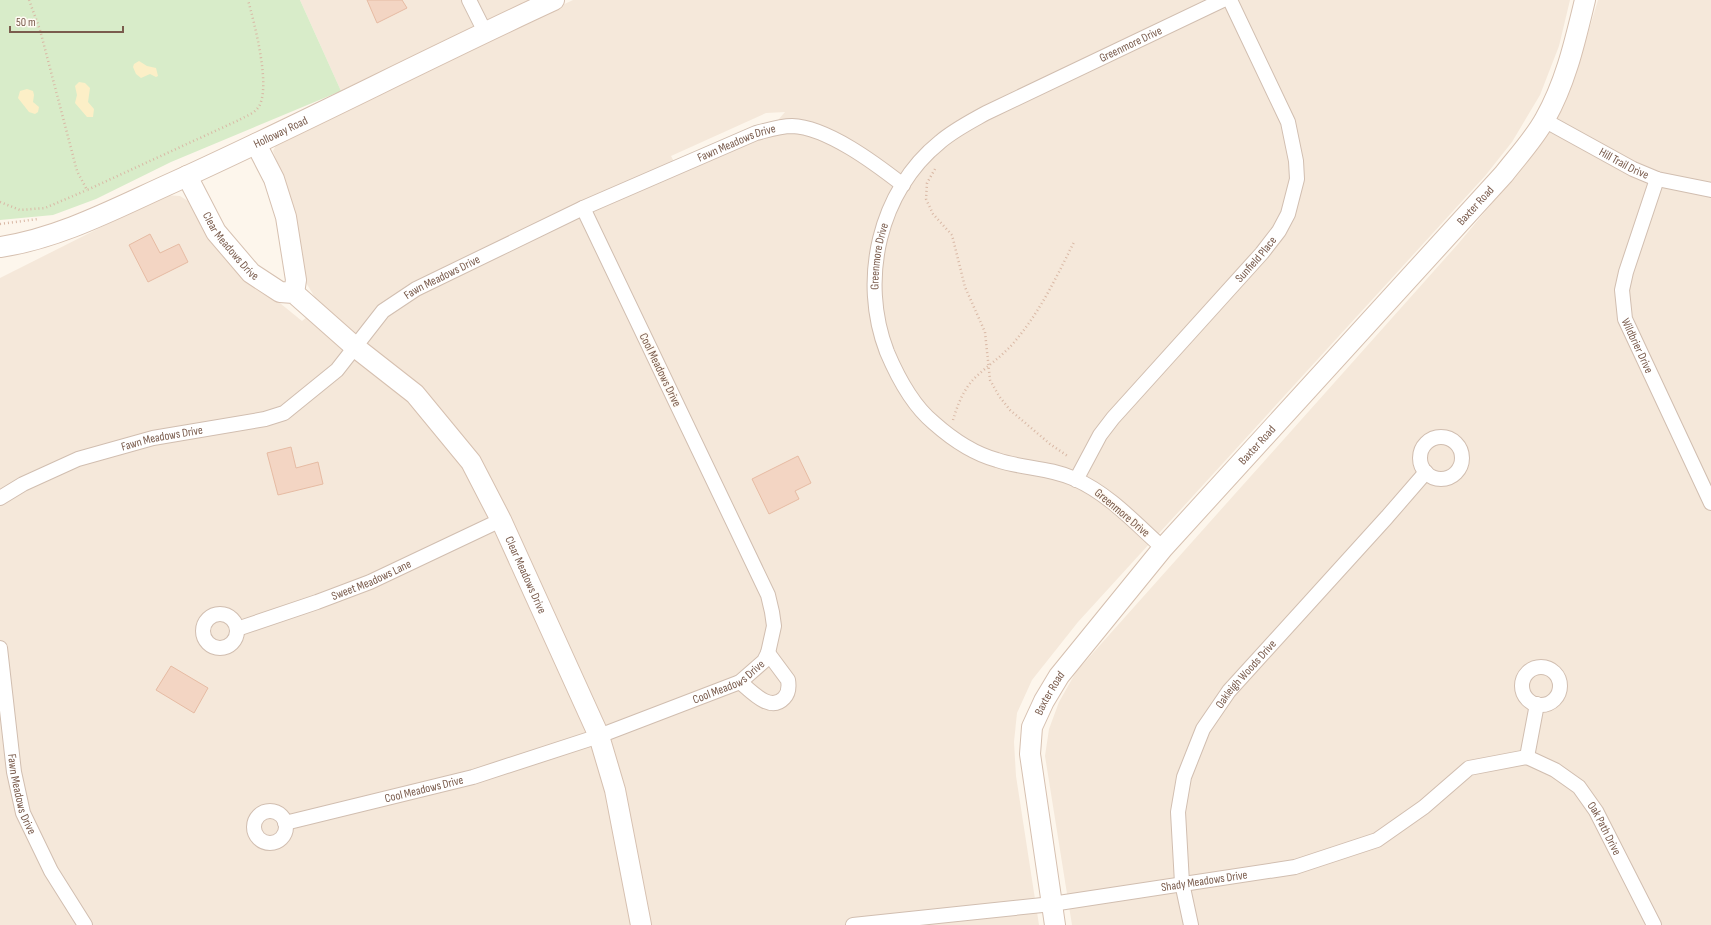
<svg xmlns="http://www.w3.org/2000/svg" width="1711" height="925" viewBox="0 0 1711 925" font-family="'Sofia Sans Condensed',sans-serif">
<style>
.residential{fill:#f5e8da;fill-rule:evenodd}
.green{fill:#d8ecc9}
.sand{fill:#fcefc7}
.building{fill:#f3d5c3;stroke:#e6bba3}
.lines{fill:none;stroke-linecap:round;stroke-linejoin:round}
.street-casing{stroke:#d1beb0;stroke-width:16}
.secondary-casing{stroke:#d6c0b0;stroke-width:22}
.path{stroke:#d9b8a5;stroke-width:2.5;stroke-dasharray:1 3;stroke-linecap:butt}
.street{stroke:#fff;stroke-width:14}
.secondary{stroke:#fff;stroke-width:20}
.labels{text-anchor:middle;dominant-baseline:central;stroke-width:3;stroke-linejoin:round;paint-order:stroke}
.street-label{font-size:12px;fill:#7a5c4d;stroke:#fffaf3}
</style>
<rect width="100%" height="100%" fill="#fdf6ec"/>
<!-- residential -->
<g class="residential">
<path d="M300 0H529L341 91Z"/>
<path d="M573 0H1570L1559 46 1540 95 1512 142 1485 176 1078 622 1032 680 1017 713 1014 742 1016 776 1039 925H0V278L165 195 180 196 188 201 194 212 254 282 302 321 320 306 302 276 292 203 273 151 278 141ZM785 112 767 133 680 173 671 156 766 113Z"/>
<path d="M1598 0H1711V925H1072L1045 756 1049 729 1059 702 1076 672 1458 244 1538 148 1565 102 1578 66Z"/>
</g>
<!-- green -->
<path class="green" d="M0 0H300L341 91 171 162 96 199 53 215 0 220Z"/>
<!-- sand -->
<g class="sand">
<path d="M139 61 147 66 156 68 158 76 156 77 150 74 141 78 136 74 133 67 134 64Z"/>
<path d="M79 82 85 83 90 88 88 102 94 109 93 117H87L75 103 77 95 75 86Z"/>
<path d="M27 89 33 91 34 95 33 102 39 107 38 112 35 114 29 112 18 98 20 91Z"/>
</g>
<!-- building -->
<g class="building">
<path d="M367 0H402L407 8 377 23Z"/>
<path d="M150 234 160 253 179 244 188 262 148 282 129 245Z"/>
<path d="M291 447 296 468 318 462 323 484 278 495 267 453Z"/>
<path d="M798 456 811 483 795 491 799 499 769 514 752 479Z"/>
<path d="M171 666 208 688 194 713 156 690Z"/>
</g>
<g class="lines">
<!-- street casing -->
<g class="street-casing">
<g id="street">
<path d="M469 0 485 32"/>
<path id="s1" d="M1544 120 1633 169 1657 179 1711 190"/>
<path id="s2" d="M1657 179 1626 272 1622 290 1625 319 1711 503"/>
<circle cx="1441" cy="458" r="21"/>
<path id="s3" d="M1076 480 1100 435 1113 418 1262 253 1279 231 1288 214 1297 179 1296 161 1288 122 1230 0"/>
<path id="s4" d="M0 498 23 484 78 459 153 438 265 419 284 413 337 370 383 311 416 289 583 208 756 133C768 130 780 126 792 126 827 127 876 164 903 185"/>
<path id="s5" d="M1163 548C1135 523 1109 494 1075 479 1048 467 1024 469 997 460 975 454 952 439 934 423 912 405 898 378 887 352 859 280 879 191 940 142 954 130 970 122 986 113L1223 0"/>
<circle cx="220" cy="631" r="17"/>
<path id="s6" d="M237 629 317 602 370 582 501 520"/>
<path id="s7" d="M0 648 14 772 23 813 51 871 85 925"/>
<circle cx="1541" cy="686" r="19"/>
<path d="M740 682C751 691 770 713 784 698 789 693 789 686 788 680L768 653"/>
<path id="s8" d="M1527 757 1555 770 1579 787 1596 811 1654 925"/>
<path d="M1527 757 1537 704"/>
<circle cx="270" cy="827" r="16"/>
<path id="s9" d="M285 823 473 777 599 736 740 682 764 661 768 653 774 626 772 612 768 595 583 208"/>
<path id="s10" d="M853 925 1052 904 1295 867 1377 840 1424 807 1469 768 1527 757"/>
<path id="s11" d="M1191 925 1182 883 1178 812 1184 777 1203 729 1229 691 1387 517 1426 472"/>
</g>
</g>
<!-- secondary casing -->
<g class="secondary-casing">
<g id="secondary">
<path d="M256 144 274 179 286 217 296 280 294 293"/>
<path id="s12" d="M187 176 216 232 251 273 280 292 294 293 355 347 415 394 471 462 501 520 599 736 615 790 641 925"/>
<path id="s13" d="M0 247C61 238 118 207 174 182 302 124 426 59 554 0"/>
<path id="s14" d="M1055 925 1030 754 1032 727 1044 701 1059 676 1163 548 1504 174C1518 156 1534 139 1545 119 1566 82 1575 41 1585 0"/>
</g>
</g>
<!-- path -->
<g class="path">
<path d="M29 0 40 30 77 171 87 190 239 120C244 117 253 114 257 109 273 92 254 22 248 0"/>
<path d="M935 169 927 183 926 199 933 214 952 235 965 287 985 332 990 380 999 396 1010 410 1050 444 1069 457"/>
<path d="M0 202 20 210 45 208 87 190"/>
<path d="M0 224 38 219"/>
<path d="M953 420C958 404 964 387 978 375 991 363 1005 354 1016 340 1041 310 1057 276 1074 242"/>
</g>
<!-- street -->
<use href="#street" class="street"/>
<!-- secondary -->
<use href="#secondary" class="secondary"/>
</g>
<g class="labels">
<!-- street labels -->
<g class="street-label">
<text stroke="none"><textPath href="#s5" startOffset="798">Greenmore Drive</textPath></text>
<text stroke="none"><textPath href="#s13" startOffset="304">Holloway Road</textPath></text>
<text stroke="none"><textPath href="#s4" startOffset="834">Fawn Meadows Drive</textPath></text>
<text stroke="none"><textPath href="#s1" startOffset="91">Hill Trail Drive</textPath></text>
<text stroke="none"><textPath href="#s14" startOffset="886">Baxter Road</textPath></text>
<text stroke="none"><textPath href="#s12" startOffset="83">Clear Meadows Drive</textPath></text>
<text stroke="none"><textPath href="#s5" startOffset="450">Greenmore Drive</textPath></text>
<text stroke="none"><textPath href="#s3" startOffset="286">Sunfield Place</textPath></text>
<text stroke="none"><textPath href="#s4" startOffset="510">Fawn Meadows Drive</textPath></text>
<text stroke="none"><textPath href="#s2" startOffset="175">Wildbrier Drive</textPath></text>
<text transform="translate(660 370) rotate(64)">Cool Meadows Drive</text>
<text stroke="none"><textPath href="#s4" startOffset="174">Fawn Meadows Drive</textPath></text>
<text stroke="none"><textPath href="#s14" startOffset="562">Baxter Road</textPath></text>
<text transform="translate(1122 513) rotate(40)">Greenmore Drive</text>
<text stroke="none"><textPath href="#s12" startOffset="537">Clear Meadows Drive</textPath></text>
<text stroke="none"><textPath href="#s6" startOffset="143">Sweet Meadows Lane</textPath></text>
<text stroke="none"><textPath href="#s11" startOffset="271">Oakleigh Woods Drive</textPath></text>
<text stroke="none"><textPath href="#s9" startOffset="467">Cool Meadows Drive</textPath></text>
<text stroke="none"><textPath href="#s14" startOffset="238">Baxter Road</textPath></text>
<text stroke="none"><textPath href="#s9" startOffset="143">Cool Meadows Drive</textPath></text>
<text stroke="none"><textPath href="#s7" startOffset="148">Fawn Meadows Drive</textPath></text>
<text stroke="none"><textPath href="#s8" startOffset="109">Oak Path Drive</textPath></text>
<text stroke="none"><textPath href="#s10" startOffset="354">Shady Meadows Drive</textPath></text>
</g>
</g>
<!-- scale -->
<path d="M10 26v6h113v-6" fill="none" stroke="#7a5c4d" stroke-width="2"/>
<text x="16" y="26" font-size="12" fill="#7a5c4d" stroke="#fffaf3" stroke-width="3" paint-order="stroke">50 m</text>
</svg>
